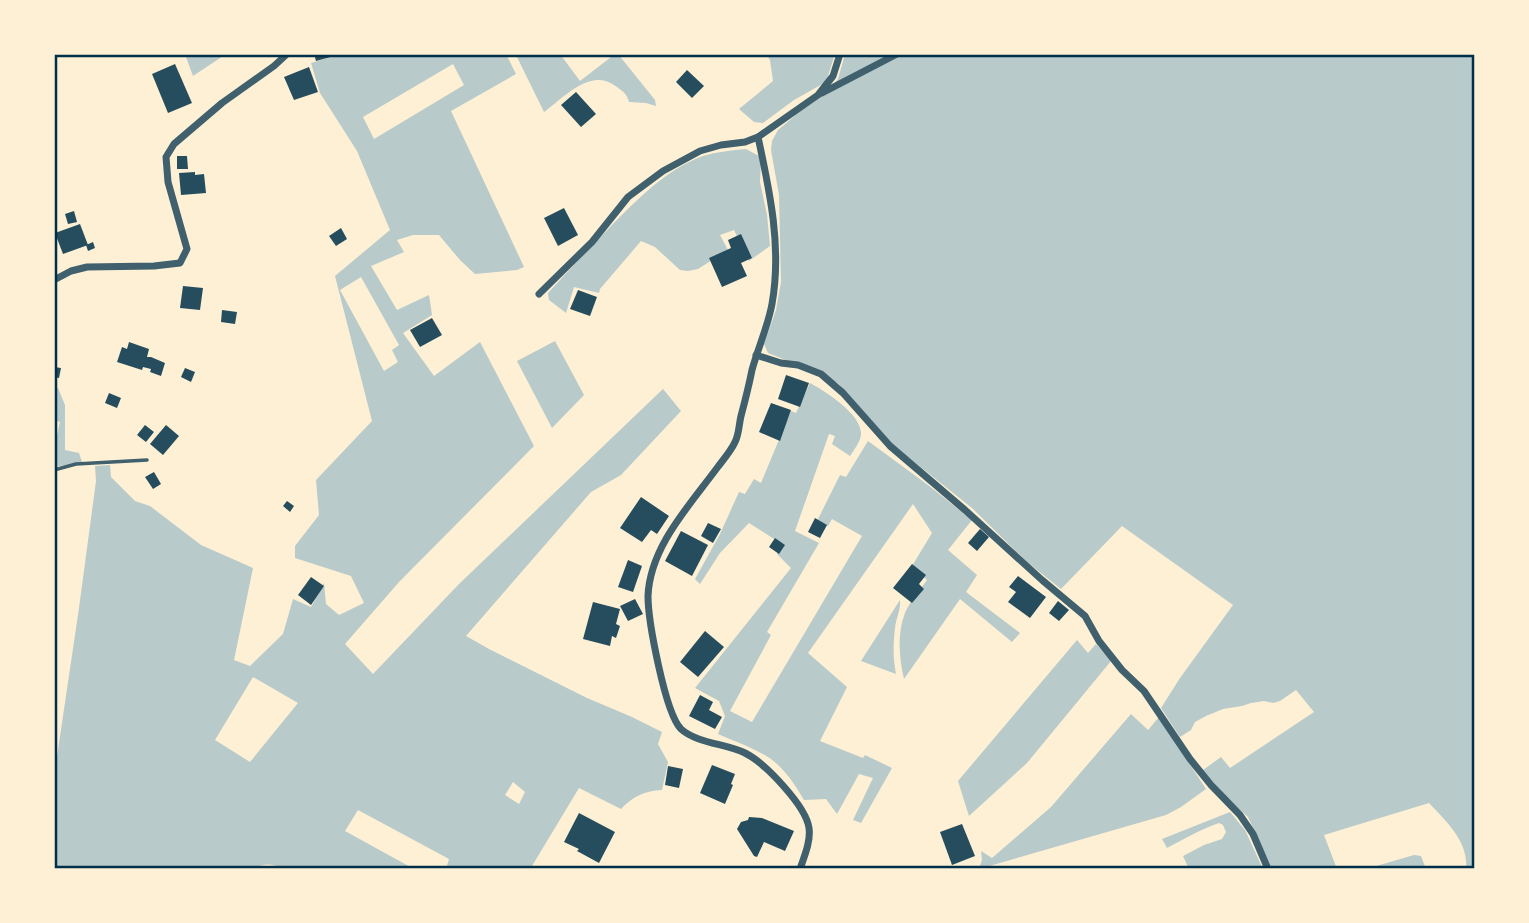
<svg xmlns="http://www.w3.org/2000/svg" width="1529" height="923" viewBox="0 0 1529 923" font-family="Rubik,sans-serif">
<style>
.green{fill:#b9caca;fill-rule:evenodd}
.building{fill:#264d5e}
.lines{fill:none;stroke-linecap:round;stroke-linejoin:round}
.service{stroke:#3f606c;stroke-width:3.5}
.minor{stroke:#3f606c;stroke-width:7}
.neatline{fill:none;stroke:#003049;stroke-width:2.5}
</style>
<rect width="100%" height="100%" fill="#fdf0d5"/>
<!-- green -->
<g class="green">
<path d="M210 54H226L193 76 186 57 209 56Z"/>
<path d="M341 54H506L516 74 451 111 524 267 517 270 475 274 460 260 439 235H413L397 240 404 252 371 266 397 310 429 295 432 315 403 333 434 376 480 342 534 446 399 582 345 644 373 674 459 584 663 389 681 411 621 475 591 492 466 636 489 649 587 698 632 717 662 732 658 744 668 762 662 790C645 791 633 796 621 809L579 788 532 866 536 869H446L449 859 358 810 345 831 414 869H283C273 863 263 863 253 869H54V777L79 608 96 481 95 466 110 465 111 477 135 501 150 506 201 545 253 568 234 660 250 666 283 634 293 599 311 607 324 583 326 604 339 615 364 603 351 576 295 558V546L319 515 316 480 372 421 335 276 390 230 357 151 320 93 311 63ZM453 64 464 85 374 139 363 117ZM361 277 399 345 392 350 398 362 384 371 340 290ZM253 677 298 703 250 762 215 740ZM513 782 525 792 519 804 505 795Z"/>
<path d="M560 54 580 81 615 54H618L655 100 656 106 646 103 629 102C627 93 621 90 614 85 590 68 563 98 544 112L516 55Z"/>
<path d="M766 54H835L826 82 794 100 763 123 754 122 739 109 773 81 770 60Z"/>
<path d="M845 54H1475V869H1466C1469 842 1446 821 1429 803L1324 835 1337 869H1272L1248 817 1225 796 1203 770 1221 757 1230 768 1314 712 1296 690 1280 701 1273 703 1264 701 1251 703 1242 706 1223 709 1206 716 1195 722 1191 730 1180 737 1161 708 1180 678 1233 605 1122 526 1061 589 1027 562 972 508 873 429 839 384 818 373 768 353 764 344 776 310 781 282 779 195 771 150 772 141 778 130 797 114 828 92 838 79Z"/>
<path d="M746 149 759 156 761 160 760 182 767 215 770 246 749 261 734 230 720 235 728 250 698 269 688 271 680 270 655 247 641 241 600 289 599 293 574 287 566 313 549 300 548 293C568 271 589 249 610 227 638 199 665 170 703 156 717 152 731 150 746 149Z"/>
<path d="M555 341 584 395 552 428 517 361Z"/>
<path d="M810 383C825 391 863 415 861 435 860 442 854 450 850 456L832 444 835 436 829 434 795 531 819 543 767 632 771 635 730 711 752 722 862 536 832 519 828 526 817 521 840 475 846 477 868 441 928 485 972 520 948 550 977 575 966 592 1020 633 1012 642 960 599 904 679C899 658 897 633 905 613 910 601 920 590 927 580L912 566 932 533 913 504 808 653 847 687 820 741 863 758 865 755 892 768 861 823 853 820 873 778 859 774 837 814 826 799 804 800C797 788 788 774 777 764 761 750 738 743 718 734L725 716 719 701 695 688 791 568 777 554 782 544 749 523 720 553 700 584 695 579 720 534 739 492 745 494 754 479 761 483 791 411 796 413Z"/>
<path d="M54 387 58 388 65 405V450L79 453 82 462 54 467V449L60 422 54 420Z"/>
<path d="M900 600C901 610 896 618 895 628 893 644 893 658 896 674L861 661Z"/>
<path d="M1077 640 1088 653 1096 644 1111 661 1027 763 969 816 958 781Z"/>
<path d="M1131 714 1148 730 1159 717 1206 789 1181 807 1166 815 979 869 982 860 981 851 992 858 1051 807Z"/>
<path d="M1230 812 1245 830 1263 869H1189L1183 856 1204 845 1222 839 1226 832 1223 825 1219 823C1201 829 1184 839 1167 848L1162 839Z"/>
<path d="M1414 855 1421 856 1426 869H1366Z"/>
</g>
<!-- building -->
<g class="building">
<path d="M314 54H338V55L316 61Z"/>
<path d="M175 64 192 103 168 113 152 74Z"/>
<path d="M309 67 318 92 294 100 284 77Z"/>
<path d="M687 70 704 86 692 98 676 82Z"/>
<path d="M576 92 596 114 581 127 561 105Z"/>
<path d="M177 156H187L188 169H177Z"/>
<path d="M195 172V175L204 174 206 193 181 195 179 173Z"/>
<path d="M564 208 578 235 558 246 544 218Z"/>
<path d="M74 211 77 222 68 224 65 214Z"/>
<path d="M80 224 88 245 63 254 55 233Z"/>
<path d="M341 228 347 239 336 246 329 236Z"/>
<path d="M741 234 752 258 741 263 747 276 722 287 709 258 731 248 728 240Z"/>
<path d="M93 242 95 248 88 251 86 245Z"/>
<path d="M183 286 203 288 200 310 180 308Z"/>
<path d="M578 290 597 297 590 316 570 309Z"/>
<path d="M222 310 237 312 235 324 221 322Z"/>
<path d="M432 318 442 335 420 347 410 330Z"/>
<path d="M129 342 149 349 147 357H151L165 363 161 376 150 372 151 369 143 367 142 370 117 362 122 347 127 349Z"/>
<path d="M54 367 61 368 59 378 54 377Z"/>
<path d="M185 368 195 372 191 382 181 377Z"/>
<path d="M786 375 809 383 800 407 778 399Z"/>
<path d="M109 393 121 398 117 408 105 403Z"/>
<path d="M771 403 791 410 780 441 759 432Z"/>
<path d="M145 425 154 432 146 442 137 435Z"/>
<path d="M166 425 179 436 163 455 150 444Z"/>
<path d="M154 472 161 484 153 489 145 477Z"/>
<path d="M641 497 669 516 657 534 651 530 642 542 620 528Z"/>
<path d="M287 501 294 506 290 512 283 506Z"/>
<path d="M815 518 827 525 820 538 808 532Z"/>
<path d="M708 523 721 529 713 543 701 536Z"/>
<path d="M980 529 989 537 977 551 968 543Z"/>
<path d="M681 531 708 545 692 576 665 561Z"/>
<path d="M775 538 785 545 779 554 769 547Z"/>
<path d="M628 560 642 566 633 592 618 587Z"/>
<path d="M912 564 926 575 919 584 924 589 912 603 893 588Z"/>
<path d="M1018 576 1046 597 1030 618 1008 602 1016 592 1009 587Z"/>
<path d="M311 577 324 586 311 605 298 595Z"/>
<path d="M635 599 643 614 628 621 620 606Z"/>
<path d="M1058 601 1069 610 1059 621 1049 613Z"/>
<path d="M593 602 620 609 616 624 620 626 616 638 612 636 610 646 583 639Z"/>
<path d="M705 631 724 647 698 677 680 662Z"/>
<path d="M700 695 713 702 709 710 722 717 715 729 689 716Z"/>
<path d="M712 765 735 774 731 784 733 785 725 804 700 793Z"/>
<path d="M668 766 683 769 679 788 665 785Z"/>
<path d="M579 813 615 832 599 863 577 851 579 849 564 842Z"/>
<path d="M749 817 762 818 794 831 785 851 764 842 757 857 754 856 737 829 741 822 748 820Z"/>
<path d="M962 824 975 856 952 865 940 832Z"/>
</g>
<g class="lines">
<!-- service -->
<path class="service" d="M54 470 76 464 147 460"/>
<!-- minor -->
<g class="minor">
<path d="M822 93 897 54"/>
<path d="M758 137 818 95 833 76 840 54"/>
<path d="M54 280 71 271 87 267 154 266 180 263 187 249 168 182 166 157 174 144 222 103 274 66 287 54"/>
<path d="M539 294 592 242 628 197 663 171 700 151 721 145 745 142 758 137C770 192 782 248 772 304 768 326 758 348 752 370 749 385 745 401 741 416 739 424 739 435 735 442 731 451 723 460 717 468 689 506 650 547 648 596 648 620 665 713 681 729 696 743 727 744 745 753 765 763 806 806 809 828 811 841 804 857 800 869"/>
<path d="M756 355 781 363 798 365 821 374 843 393 890 446 965 510 1042 580 1085 616 1099 641 1122 670 1144 691 1190 759 1211 785 1240 815 1253 834 1268 869"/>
</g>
</g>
<!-- border -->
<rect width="1529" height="923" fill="none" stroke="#fdf0d5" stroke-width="112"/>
<rect x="56" y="56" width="1417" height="811" class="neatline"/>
</svg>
